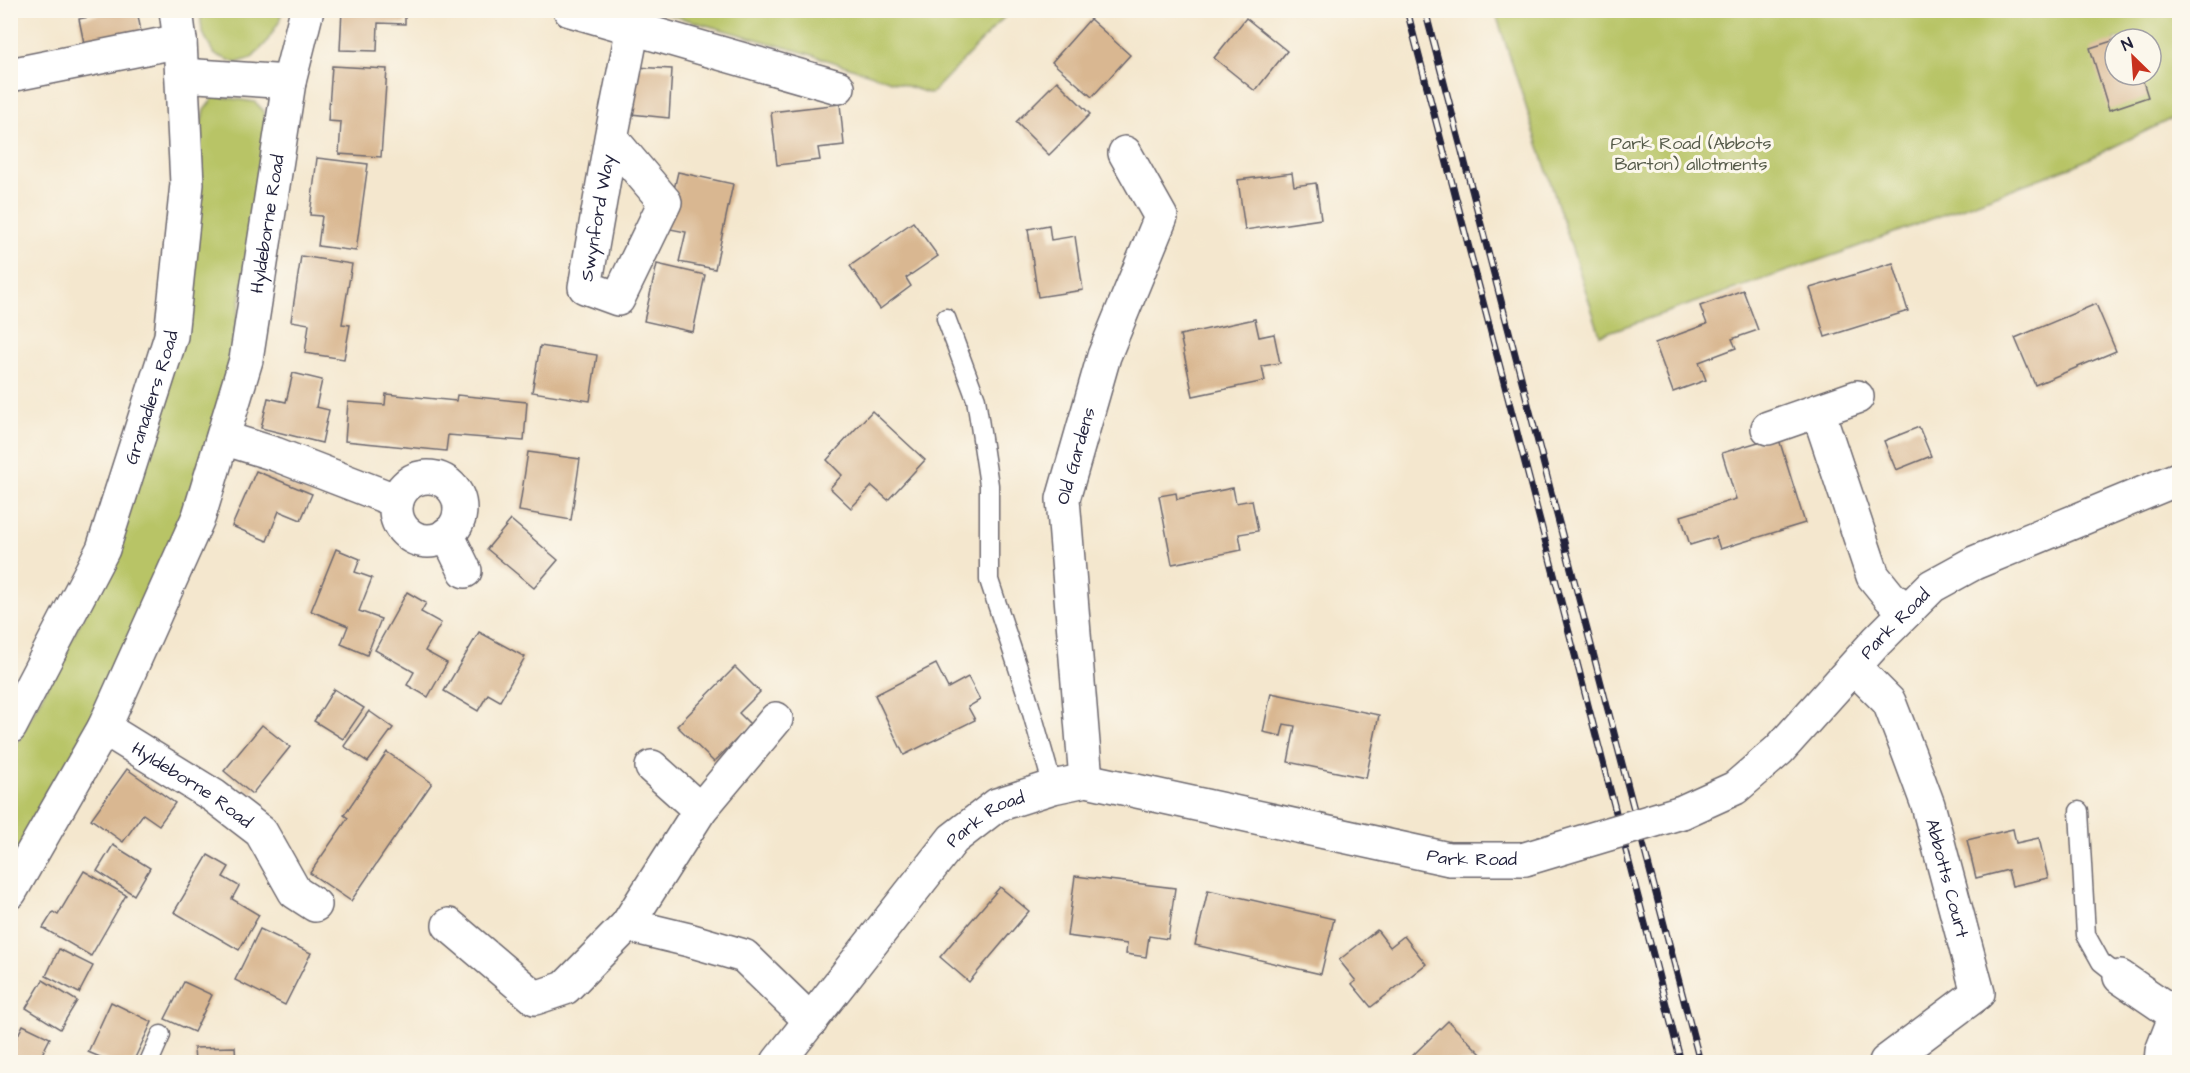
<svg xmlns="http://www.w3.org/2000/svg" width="2190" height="1073" viewBox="0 0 2190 1073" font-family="'Architects Daughter',sans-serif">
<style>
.green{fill:#b8c466;stroke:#6d7350;stroke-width:1.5;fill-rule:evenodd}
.building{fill:#d9b791}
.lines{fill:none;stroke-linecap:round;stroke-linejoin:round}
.lane-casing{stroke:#6c676e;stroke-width:21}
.street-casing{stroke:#6c676e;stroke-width:36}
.lane{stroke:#fff;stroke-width:18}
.street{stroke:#fff;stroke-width:33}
.rail-casing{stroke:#22223b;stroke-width:7}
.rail{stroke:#fbf7ec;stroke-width:4.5;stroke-dasharray:14;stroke-linecap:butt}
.street-bridge-casing{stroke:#6c676e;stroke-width:36;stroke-linecap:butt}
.street-bridge{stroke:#fff;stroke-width:33}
.labels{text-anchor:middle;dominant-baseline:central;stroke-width:6;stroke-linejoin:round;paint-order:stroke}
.park-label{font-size:18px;fill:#565b4a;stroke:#fbf7ec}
.street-label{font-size:18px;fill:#22223b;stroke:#fbf7ec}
</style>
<rect width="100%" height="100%" fill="#fbf7ec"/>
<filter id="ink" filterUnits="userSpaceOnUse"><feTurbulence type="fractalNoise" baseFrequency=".0167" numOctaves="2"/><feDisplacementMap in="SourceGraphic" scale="12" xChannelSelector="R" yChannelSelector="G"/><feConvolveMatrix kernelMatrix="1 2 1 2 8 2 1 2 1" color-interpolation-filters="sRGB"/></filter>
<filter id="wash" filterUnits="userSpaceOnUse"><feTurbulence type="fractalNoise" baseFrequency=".008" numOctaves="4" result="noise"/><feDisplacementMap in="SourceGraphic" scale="24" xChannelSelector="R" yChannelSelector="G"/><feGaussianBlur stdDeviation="1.35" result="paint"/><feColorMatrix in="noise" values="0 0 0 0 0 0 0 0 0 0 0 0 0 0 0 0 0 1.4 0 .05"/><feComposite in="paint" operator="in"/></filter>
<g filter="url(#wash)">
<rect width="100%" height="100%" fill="#f4e7ce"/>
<!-- green -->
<g class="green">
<path d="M200 11H282L279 22 266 43 252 58 236 63 214 54 202 31Z"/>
<path d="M656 11H1010L931 94 809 54Z"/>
<path d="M1495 11H2179V115L2076 165 1843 252 1600 335ZM2115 39H2151V75H2115Z"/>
<path d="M215 96 255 102 264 111 268 140 224 395 180 530 69 768 11 861V755L107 572 204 110Z"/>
</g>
<g id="blocks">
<!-- building -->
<g class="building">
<path d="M120 10H137L142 37 85 48 79 19Z"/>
<path d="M342 10H405V24L378 23 377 51 340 50Z"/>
<path d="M1246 18 1287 51 1255 91 1214 58Z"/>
<path d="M1090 19 1130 55 1092 97 1052 62Z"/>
<path d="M2115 40V75H2141L2148 97 2109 110 2090 48Z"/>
<path d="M332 66 387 69 381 157 339 154 341 122 328 121Z"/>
<path d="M634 67 672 69 669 118 631 114Z"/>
<path d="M1057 81 1090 114 1049 155 1016 122Z"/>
<path d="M840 104 844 145 818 148 820 160 777 165 771 112Z"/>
<path d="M317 158 368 164 356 251 318 246 322 216 310 215Z"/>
<path d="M678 172 733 184 715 269 679 262 686 232 665 228Z"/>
<path d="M1292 173 1294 186 1316 183 1321 219 1245 230 1238 180Z"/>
<path d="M913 222 938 256 906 278 911 286 880 309 850 266Z"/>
<path d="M1049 225 1051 240 1075 236 1083 290 1038 297 1028 229Z"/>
<path d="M301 256 352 264 342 324 350 325 344 359 305 353 309 324 291 321Z"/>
<path d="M1893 263 1908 311 1825 337 1810 288Z"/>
<path d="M657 264 705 275 693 332 644 321Z"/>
<path d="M1743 290 1758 330 1732 339 1736 348 1699 362 1706 380 1673 392 1655 343 1707 324 1700 306Z"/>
<path d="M2096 304 2116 351 2035 385 2015 338Z"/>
<path d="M1255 319 1259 337 1274 334 1280 363 1262 366 1265 381 1193 396 1180 335Z"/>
<path d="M540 346 597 355 590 401 532 392Z"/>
<path d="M293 373 322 380 316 407 329 410 322 443 261 428 268 398 286 402Z"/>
<path d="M386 394 456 401 457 395 527 402 524 441 448 435 446 451 345 441 348 402 385 405Z"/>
<path d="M872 411 925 460 888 500 872 486 851 508 830 488 842 475 827 460Z"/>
<path d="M1919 427 1931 456 1896 470 1884 441Z"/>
<path d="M1778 436 1805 523 1720 549 1716 537 1690 545 1681 516 1736 499 1722 453Z"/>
<path d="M528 452 580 459 571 520 519 511Z"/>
<path d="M256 471 312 494 301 520 279 511 267 541 232 526Z"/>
<path d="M1233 488 1236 503 1252 500 1258 531 1239 534 1242 550 1172 564 1159 496 1176 493 1177 499Z"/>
<path d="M511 520 558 560 534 588 487 549Z"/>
<path d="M336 549 360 559 355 572 372 578 359 611 381 619 367 655 341 644 348 626 311 611Z"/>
<path d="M407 592 426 603 421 612 441 623 425 651 447 663 428 697 407 685 414 672 375 650Z"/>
<path d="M479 632 525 657 500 701 488 694 478 711 444 691Z"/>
<path d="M936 664 948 688 968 677 980 700 968 707 975 720 904 755 875 695Z"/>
<path d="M735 667 760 692 739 713 751 725 714 762 677 726Z"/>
<path d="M334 689 364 708 343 739 314 721Z"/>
<path d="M1271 693 1379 715 1366 778 1288 762 1295 726 1284 724 1281 736 1263 732Z"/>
<path d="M369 711 393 728 368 762 344 746Z"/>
<path d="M262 725 290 747 252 794 224 771Z"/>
<path d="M387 752 432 783 351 901 310 873 348 818 344 815Z"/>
<path d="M127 769 175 803 159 825 143 814 123 842 91 819Z"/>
<path d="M2013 829 2016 843 2039 838 2048 878 2012 886 2008 870 1976 878 1967 840Z"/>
<path d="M113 845 150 868 134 895 97 871Z"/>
<path d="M208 855 229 867 223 877 239 886 232 899 259 915 239 950 174 912Z"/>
<path d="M84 871 126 895 91 956 43 928 53 912 58 915Z"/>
<path d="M1075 876 1175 888 1168 939 1149 936 1146 957 1126 954 1127 944 1067 936Z"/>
<path d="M1000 887 1029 911 969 982 940 957Z"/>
<path d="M1208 890 1334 919 1321 974 1195 945Z"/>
<path d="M260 929 311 953 285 1005 235 980Z"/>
<path d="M1377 930 1390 947 1404 936 1426 964 1371 1007 1352 984 1356 981 1339 960Z"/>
<path d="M59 949 93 966 79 993 46 976Z"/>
<path d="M43 980 77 1001 60 1029 26 1008Z"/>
<path d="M184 982 212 995 194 1032 165 1019Z"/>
<path d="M111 1002 152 1022 133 1062H112L88 1052Z"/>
<path d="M1448 1021 1482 1055 1475 1062H1406Z"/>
<path d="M23 1025 50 1038 38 1062H10V1051Z"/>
<path d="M235 1047 236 1062H195L194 1048Z"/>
</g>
</g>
</g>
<g filter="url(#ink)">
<use href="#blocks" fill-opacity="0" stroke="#6c676e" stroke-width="1.5"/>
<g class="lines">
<!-- lane casing -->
<g class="lane-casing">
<g id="lane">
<path d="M946 318 976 399 989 485V580L1026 692 1053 787"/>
<path d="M2079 811 2086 935 2101 962 2120 977"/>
<path d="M149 1062 161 1035"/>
</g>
</g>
<!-- street casing -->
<g class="street-casing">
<g id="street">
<path d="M570 10 838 87"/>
<path d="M10 75 180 41"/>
<path d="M182 75 289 82"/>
<path id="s1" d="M611 138 665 202 618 299 585 287 611 138 633 27"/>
<path d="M1818 411 1873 576 1890 597 1907 611"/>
<path d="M1768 428 1857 397"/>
<path d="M223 438 275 454 397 501"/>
<circle cx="428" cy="509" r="32"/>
<path d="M447 534 465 571"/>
<path id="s2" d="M1855 668 1889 702 1908 751 1928 805 1978 993 1886 1062"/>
<path id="s3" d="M10 727 103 549 171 336 187 184 180 41 176 10"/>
<path id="s4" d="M104 728 214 796 261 832 295 892 315 905"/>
<path d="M652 767 700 810"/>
<path id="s5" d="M1086 780 1063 499 1104 356 1161 217 1125 153"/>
<path id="s6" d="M1682 812 1735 788 1779 750 1877 641 1932 586 1974 563 2180 478"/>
<path id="s7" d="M10 892 104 728 199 516 246 360 289 82 307 10"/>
<path d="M449 925 535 998 565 988 627 925 700 810 776 719"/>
<path d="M627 925 689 940 744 956 811 1021"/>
<path d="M2120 977 2176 1015"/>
<path id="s8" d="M778 1062 953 839 997 805 1053 787 1086 780 1449 859H1525"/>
<path d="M2161 1062 2162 1051 2176 1015 2180 1011"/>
</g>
</g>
<!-- lane -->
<use href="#lane" class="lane"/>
<!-- street -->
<use href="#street" class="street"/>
<!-- rail casing -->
<g class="rail-casing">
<g id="rail">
<path d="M1407 10 1681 1062"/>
<path d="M1425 10 1700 1062"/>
</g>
</g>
<!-- rail -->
<use href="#rail" class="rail"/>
<!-- street-bridge casing -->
<g class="street-bridge-casing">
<path id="street-bridge" d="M1525 859 1682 812"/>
</g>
<!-- street-bridge -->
<use href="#street-bridge" class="street-bridge"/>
</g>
</g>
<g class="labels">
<!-- park labels -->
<g class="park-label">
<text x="1691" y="143">Park Road (Abbots<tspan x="1691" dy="21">Barton) allotments</tspan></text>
</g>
<!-- street labels -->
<g class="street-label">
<text stroke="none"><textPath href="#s1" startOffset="297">Swynford Way</textPath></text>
<text stroke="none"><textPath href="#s7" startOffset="722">Hyldeborne Road</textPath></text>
<text stroke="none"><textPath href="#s3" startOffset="360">Granadiers Road</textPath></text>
<text stroke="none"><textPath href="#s5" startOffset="327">Old Gardens</textPath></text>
<text stroke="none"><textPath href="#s6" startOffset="288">Park Road</textPath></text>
<text stroke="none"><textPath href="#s4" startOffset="105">Hyldeborne Road</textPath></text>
<text stroke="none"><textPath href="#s8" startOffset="322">Park Road</textPath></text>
<text stroke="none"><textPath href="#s8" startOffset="826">Park Road</textPath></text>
<text stroke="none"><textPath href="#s2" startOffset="234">Abbotts Court</textPath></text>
</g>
</g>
<!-- margin -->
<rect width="2190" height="1073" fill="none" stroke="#fbf7ec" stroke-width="36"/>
<!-- north arrow -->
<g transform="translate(2133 57) rotate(335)"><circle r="28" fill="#fbf7ec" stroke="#a4a2a5" stroke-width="1.5"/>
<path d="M0-4.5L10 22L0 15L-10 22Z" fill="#c8321e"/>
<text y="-9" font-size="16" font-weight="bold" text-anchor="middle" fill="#22223b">N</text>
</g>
</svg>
